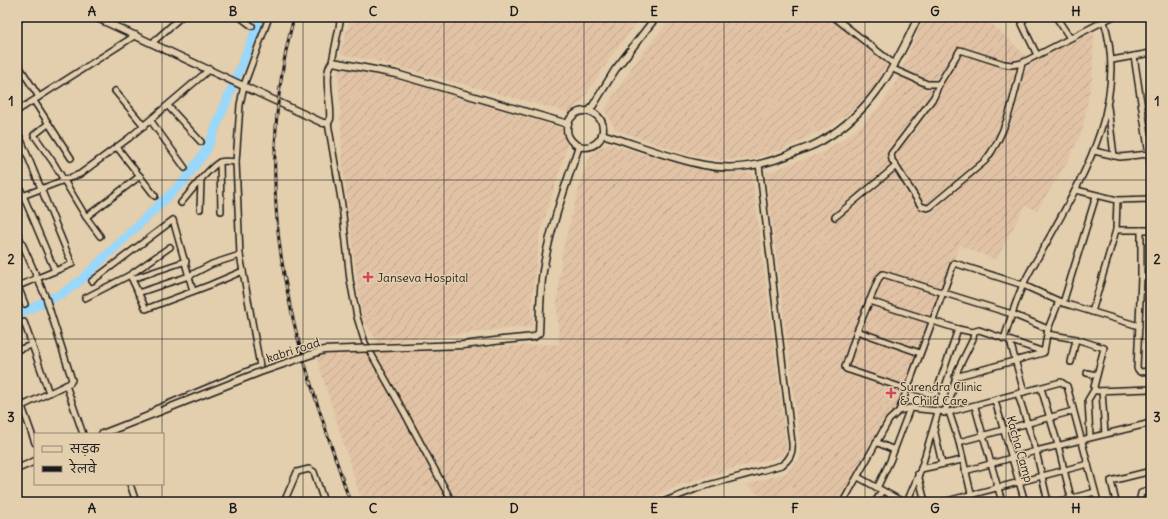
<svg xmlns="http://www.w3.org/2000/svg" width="1168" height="519" viewBox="0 0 1168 519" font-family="Delius,'Playpen Sans Deva',sans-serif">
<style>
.industrial{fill:url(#industrial-furrows)}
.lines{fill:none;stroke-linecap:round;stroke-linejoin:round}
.river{stroke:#99d7fb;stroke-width:9}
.minor-casing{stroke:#1c1c1c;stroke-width:8}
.tertiary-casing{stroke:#1c1c1c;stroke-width:9}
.minor{stroke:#e3cead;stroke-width:5}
.tertiary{stroke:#e3cead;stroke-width:6}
.rail-casing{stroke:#1c1c1c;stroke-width:3}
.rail{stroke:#e3cead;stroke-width:1.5;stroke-dasharray:4.5;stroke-linecap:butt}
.tertiary-bridge-casing{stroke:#1c1c1c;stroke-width:9;stroke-linecap:butt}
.tertiary-bridge{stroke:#e3cead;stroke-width:6}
.grid{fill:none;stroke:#1c1c1c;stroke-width:1;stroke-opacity:0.55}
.poi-dot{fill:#d1495b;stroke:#e3cead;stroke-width:1.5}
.labels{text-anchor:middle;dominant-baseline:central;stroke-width:3;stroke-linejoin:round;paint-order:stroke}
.poi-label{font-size:12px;fill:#1c1c1c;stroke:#e3cead;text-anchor:start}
.street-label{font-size:12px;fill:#1c1c1c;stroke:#e3cead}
.neatline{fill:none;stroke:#1c1c1c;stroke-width:1.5}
.grid-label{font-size:13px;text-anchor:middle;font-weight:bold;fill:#1c1c1c}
</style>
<defs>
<pattern id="industrial-furrows" width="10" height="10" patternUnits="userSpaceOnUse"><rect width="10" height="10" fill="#e1c2a4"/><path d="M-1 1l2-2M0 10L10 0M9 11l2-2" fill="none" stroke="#c0a68d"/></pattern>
</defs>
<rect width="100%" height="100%" fill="#e3cead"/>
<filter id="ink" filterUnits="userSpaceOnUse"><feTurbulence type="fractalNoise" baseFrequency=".025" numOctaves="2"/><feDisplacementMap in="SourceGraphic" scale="8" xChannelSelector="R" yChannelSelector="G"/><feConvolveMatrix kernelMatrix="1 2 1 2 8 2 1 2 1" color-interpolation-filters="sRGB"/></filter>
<g filter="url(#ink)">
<!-- industrial -->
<g class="industrial">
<path d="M351 17H641L612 55 583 100 570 113 384 63 340 54Z"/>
<path d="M672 17H828L888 66 877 84 859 104 833 125 781 150 750 159 720 160 684 153 616 130 604 110 634 64Z"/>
<path d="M924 17H985L1031 61 1094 31 1092 78 1082 131 1069 159 1037 210 1025 205 996 260 960 245 947 272 898 406 885 417 839 502H769L746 485 786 473 800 460V445L766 173 824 152 855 131 879 107 896 83Z"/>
<path d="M338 67 411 83 561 128 567 138V148L540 233 532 299 533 326 378 343 362 317 343 169Z"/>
<path d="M609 144 687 166 716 172 752 173 787 449 783 456 730 469 679 485 643 502H362L316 355 559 344 557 305 562 252 586 163 595 150Z"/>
</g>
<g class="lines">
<!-- river -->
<path class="river" d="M17 315 63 293 80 281 184 181 207 149 261 17"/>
<!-- minor casing -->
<g class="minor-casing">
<g id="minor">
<path d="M240 17 252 26"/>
<path d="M834 17 895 65"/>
<path d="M1027 17 1023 20 1022 24 1037 55"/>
<path d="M1056 17 1070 38"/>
<path d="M17 21 22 17"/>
<path d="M152 43 181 17"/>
<path d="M1134 56 1151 168"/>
<path d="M1112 60 1151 53"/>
<path d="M332 62 341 17"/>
<path d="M17 63 39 97"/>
<path d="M1022 63C1014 97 1007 133 985 161L930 207 927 208 921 206 892 160 891 154 934 97 939 84 960 50 1004 64 1012 65 1022 63 1112 17"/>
<path d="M893 69 927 84H939"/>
<path d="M115 91 144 126"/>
<path d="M34 101 71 158"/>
<path d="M168 106 201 142"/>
<path d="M1108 107 1114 156"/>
<path d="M17 111 136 35"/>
<path d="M151 121 185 168"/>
<path d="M328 123 342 205 350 280 357 317 365 343 404 412 452 502"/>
<path d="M48 124 34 135 53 162 86 217 100 236"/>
<path d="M17 130 72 264 18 286"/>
<path d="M117 147 155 196"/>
<path d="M1094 151 1120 157 1149 154"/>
<path d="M220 162 221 211"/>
<path d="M17 181 55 271"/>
<path d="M1076 190 1117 200 1151 199"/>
<path d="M1096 196 1063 303 1139 326"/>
<path d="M17 198 80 174 129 138 210 69"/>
<path d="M181 203C189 194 210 166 220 162 225 160 231 162 236 162"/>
<path d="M200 209 201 180"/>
<path d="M86 217 140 176"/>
<path d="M835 217 896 166"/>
<path d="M1116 230H1151"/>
<path d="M1141 230V277L1137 368 1140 372 1151 371"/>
<path d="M17 232 46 298 72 380 70 383 22 406"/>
<path d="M130 275 146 309 210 285 243 271"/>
<path d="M1141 277H1151"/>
<path d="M132 279 186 261"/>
<path d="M92 281 173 220 193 291"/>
<path d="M17 284 25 304"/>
<path d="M138 293 189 276 212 264 240 255"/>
<path d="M85 298 130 275 170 247"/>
<path d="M869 301 958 329 972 332 979 330 1044 352"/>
<path d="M1092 312 1116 230 1117 200"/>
<path d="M24 322 49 393"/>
<path d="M857 331 920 353"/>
<path d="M1047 334 1076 339 1104 348 1094 387 1096 391 1151 389"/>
<path d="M1004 339C1010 321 1015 302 1023 285 1030 269 1040 255 1048 240 1086 172 1128 100 1104 21"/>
<path d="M1010 341 1024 392"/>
<path d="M17 350 32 345"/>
<path d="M1044 352 1048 329 1059 301"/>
<path d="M1071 362 1076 339"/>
<path d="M1087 373 1096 375"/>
<path d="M955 377 1043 353"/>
<path d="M66 385 83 434"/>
<path d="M907 387 932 394 936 393 958 329"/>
<path d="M1041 388 1058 445 1072 502"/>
<path d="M906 389 846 369 845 367 857 331 879 278 883 274 1012 314 1048 329"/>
<path d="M1102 391 1105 434"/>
<path d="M17 392 35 443"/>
<path d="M1018 394 1036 451 1048 502"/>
<path d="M995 401 1025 502"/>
<path d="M975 407 1002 502"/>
<path d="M899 411 954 263 1023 285 1063 303"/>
<path d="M949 412 959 442 973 502"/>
<path d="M944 413 951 396 958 369 973 339 974 332"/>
<path d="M149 415 156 409 260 366 240 255 236 162 240 105 244 85 269 17"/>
<path d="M934 428 942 464"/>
<path d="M1090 437 1088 400 1094 390"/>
<path d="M876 442 894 450"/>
<path d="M959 442 1073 411"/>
<path d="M921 469 962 460"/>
<path d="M965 471 1036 451 1151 423"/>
<path d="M918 474 925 502"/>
<path d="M858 477 903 502"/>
<path d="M130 484 136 502"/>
<path d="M877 488 890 461 910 408"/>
<path d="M284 502 297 472 309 469 314 472 324 502"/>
<path d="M663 502 701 487 782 465C790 459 793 453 792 443L759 164"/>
<path d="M843 502 889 420 899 411 910 408 949 412 1061 382 1067 386 1098 502"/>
<path d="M875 502 882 491"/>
<path d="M907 502 921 469 938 412"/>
<path d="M943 502 1088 464"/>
<path d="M1057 502 1095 492"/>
<path d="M1116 502 1111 481 1151 471"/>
<path d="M1139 502 1141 493 1151 490"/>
</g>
</g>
<!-- tertiary casing -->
<g class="tertiary-casing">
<g id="tertiary">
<path d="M95 17 323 123H328L330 119C332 105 322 71 333 62L396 74 568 124"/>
<circle cx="585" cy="129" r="18"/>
<path d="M589 112 615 70 656 17"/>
<path d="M602 134C635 144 669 158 704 165 734 171 765 165 793 153 803 149 814 146 823 140 871 112 896 66 918 17"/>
<path d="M503 340 534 337 539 333C540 312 540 291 543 271 550 228 565 187 579 146"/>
<path d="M102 434 161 411"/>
<path d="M17 469 35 461"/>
</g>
</g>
<!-- minor -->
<use href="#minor" class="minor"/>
<!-- tertiary -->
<use href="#tertiary" class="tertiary"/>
<!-- rail casing -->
<g class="rail-casing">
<path id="rail" d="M294 17C269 110 269 211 290 305 304 372 329 437 350 502"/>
</g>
<!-- rail -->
<use href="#rail" class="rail"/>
<!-- tertiary-bridge casing -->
<g class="tertiary-bridge-casing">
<path id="tertiary-bridge" d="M161 411 260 372 324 350 463 345 503 340"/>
</g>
<!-- tertiary-bridge -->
<use href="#tertiary-bridge" class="tertiary-bridge"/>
</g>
</g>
<!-- grid -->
<path class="grid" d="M162 17V434M303 17V502M444 17V502M584 17V502M724 17V502M865 17V502M1006 17V502M17 180H1151M17 339H1151M162 484V502"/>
<!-- markers -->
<g class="poi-dot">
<path d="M366 271h4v4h4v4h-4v4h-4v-4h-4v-4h4z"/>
<path d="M889 387h4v4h4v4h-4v4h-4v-4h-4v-4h4z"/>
</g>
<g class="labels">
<!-- poi labels -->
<g class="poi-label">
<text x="377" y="277">Janseva Hospital</text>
<text x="900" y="386">Surendra Clinic<tspan x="900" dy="14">&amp; Child Care</tspan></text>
</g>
<!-- street labels -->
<g class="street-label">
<text transform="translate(293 350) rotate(-18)">kabri road</text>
<text transform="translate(1020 449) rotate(74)">Kacha Camp</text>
</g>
</g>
<!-- margin -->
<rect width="1168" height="519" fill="none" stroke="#e3cead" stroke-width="44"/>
<!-- legend -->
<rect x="34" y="433" width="130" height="52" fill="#e3cead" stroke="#938773"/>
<rect x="42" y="446" width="20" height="6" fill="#e3cead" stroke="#938773"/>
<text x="70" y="453" font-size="12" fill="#1c1c1c">सड़क</text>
<rect x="42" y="466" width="20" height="6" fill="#1c1c1c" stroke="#938773"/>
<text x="70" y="473" font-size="12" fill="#1c1c1c">रेलवे</text>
<rect x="22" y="22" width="1124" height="475" class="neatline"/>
<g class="grid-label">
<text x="92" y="16">A</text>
<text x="233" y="16">B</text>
<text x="373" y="16">C</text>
<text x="514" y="16">D</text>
<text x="654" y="16">E</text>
<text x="795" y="16">F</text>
<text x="935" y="16">G</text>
<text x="1076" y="16">H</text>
<text x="11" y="106">1</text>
<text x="1157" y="106">1</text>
<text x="11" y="264">2</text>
<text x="1157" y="264">2</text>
<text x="11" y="422">3</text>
<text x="1157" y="422">3</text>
<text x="92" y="513">A</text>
<text x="233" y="513">B</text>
<text x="373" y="513">C</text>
<text x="514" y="513">D</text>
<text x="654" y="513">E</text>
<text x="795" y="513">F</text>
<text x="935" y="513">G</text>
<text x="1076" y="513">H</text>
</g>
</svg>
